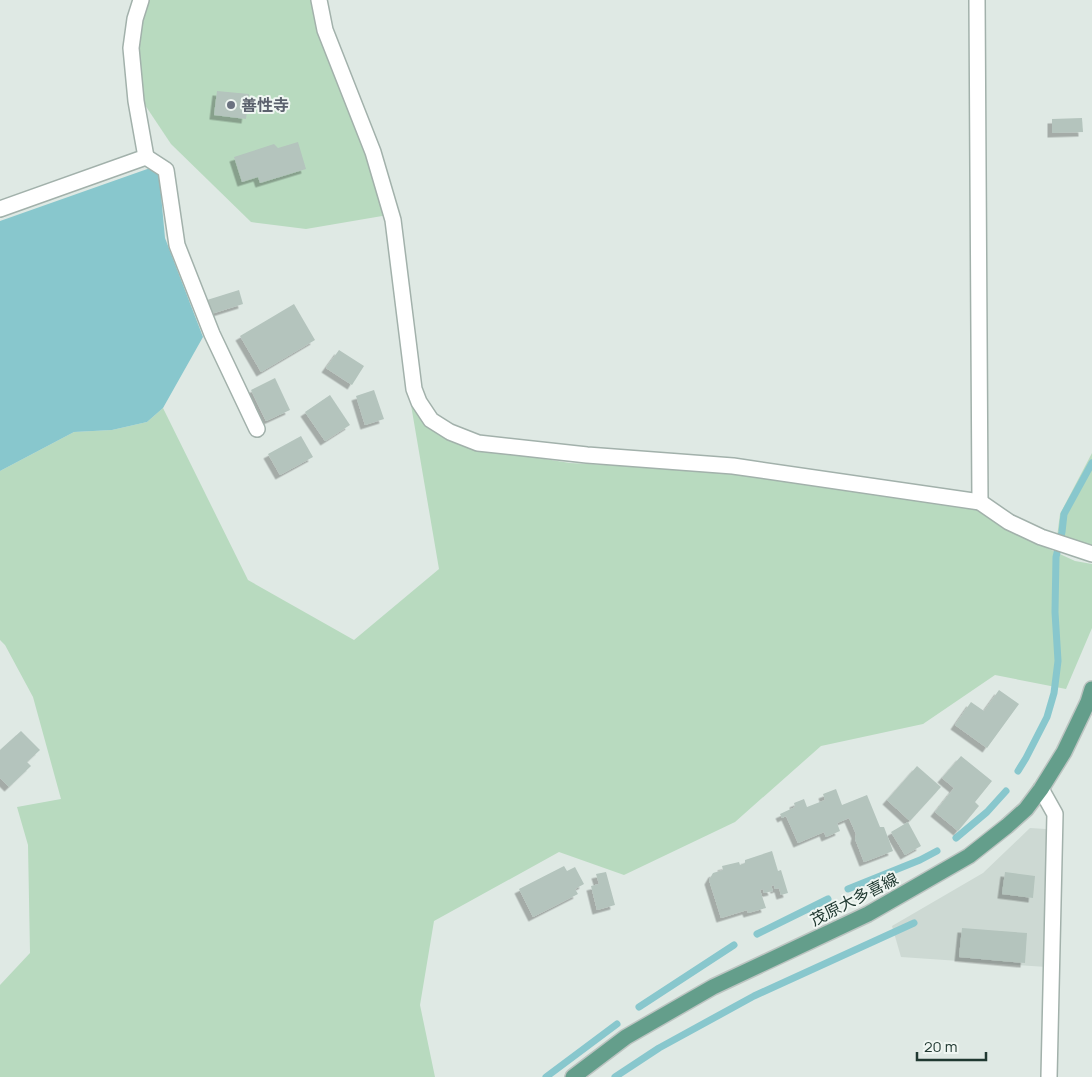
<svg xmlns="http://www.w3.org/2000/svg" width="1092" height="1077" viewBox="0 0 1092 1077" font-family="Manrope,'Noto Sans JP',sans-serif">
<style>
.built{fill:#cdd9d3}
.green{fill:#b8dabf}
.water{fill:#88c7cd}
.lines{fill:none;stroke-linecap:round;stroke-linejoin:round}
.stream{stroke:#88c7cd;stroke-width:7}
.building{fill:#b4c4bd;filter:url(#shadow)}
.minor-casing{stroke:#a2b1ab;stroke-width:18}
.major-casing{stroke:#bcc4c1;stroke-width:18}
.minor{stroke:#fff;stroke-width:15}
.major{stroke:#649e8b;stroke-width:15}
.worship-dot{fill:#6b7280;stroke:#eff6f2;stroke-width:2}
.labels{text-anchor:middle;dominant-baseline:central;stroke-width:4;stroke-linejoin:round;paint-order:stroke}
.worship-label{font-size:16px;font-weight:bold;fill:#5b616d;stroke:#eff6f2;text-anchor:start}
.street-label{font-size:16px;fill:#203931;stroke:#eff6f2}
</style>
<defs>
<filter id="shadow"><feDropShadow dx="-4.5" dy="4.5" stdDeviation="0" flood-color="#0004"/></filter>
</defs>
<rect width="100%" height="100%" fill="#dfe9e4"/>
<!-- built -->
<path class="built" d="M1030 828 1046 829 1048 832 1047 967 901 957 892 926 983 873Z"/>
<!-- green -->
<g class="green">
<path d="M149 0H313L371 157 388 215 306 229 251 222 171 144 143 102 139 53 144 14Z"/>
<path d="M410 399 429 426 507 453 570 463 720 471 970 504 1012 532 1075 561 1092 564V628L1066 689 995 675 923 724 821 746 735 822 624 875 559 852 434 921 420 1005 435 1077H0V985L30 953 28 845 17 807 61 799 33 697 5 645 0 640V471L74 432 112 430 147 422 163 408 248 580 354 640 439 569Z"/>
<path d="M1092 453V548L1057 537 1060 514Z"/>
</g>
<!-- water -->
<path class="water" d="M153 167 159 173 165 238 203 337 163 408 147 422 112 430 74 432 0 471V221Z"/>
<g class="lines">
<!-- stream -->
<g class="stream">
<path d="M1018 771 1026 758 1047 717 1054 693 1058 661 1055 612 1056 557 1062 532 1064 514 1092 463"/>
<path d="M956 838 987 812 1006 791"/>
<path d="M848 889 920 860 937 851"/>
<path d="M757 934 828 899"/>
<path d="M639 1007 734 945"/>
<path d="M546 1077 617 1024"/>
<path d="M615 1077 659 1048 754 996 914 923"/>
</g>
</g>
<!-- building -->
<g class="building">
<path d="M217 91 249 94 246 119 214 115Z"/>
<path d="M1082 118 1083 132 1052 133V119Z"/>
<path d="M298 142 306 169 260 183 258 177 242 182 234 157 274 144 278 148Z"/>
<path d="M239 290 243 304 211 314 207 300Z"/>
<path d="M294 304 315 340 261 372 240 336Z"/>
<path d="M339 350 364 366 352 385 326 368Z"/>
<path d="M275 378 290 410 266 421 251 390Z"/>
<path d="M374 390 384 419 365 425 356 396Z"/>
<path d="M330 395 350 425 325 441 305 412Z"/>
<path d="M301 436 313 457 280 475 268 454Z"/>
<path d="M999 690 1019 704 987 748 955 725 971 702 984 711Z"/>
<path d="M21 731 40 750 27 762 31 766 9 787 0 778V750Z"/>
<path d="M961 756 992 781 975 802 979 806 958 831 935 812 954 788 942 778Z"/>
<path d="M917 766 941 787 910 821 887 800Z"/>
<path d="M836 789 842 805 867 795 880 827H884L893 851 864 862 855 839 856 834 849 818 837 823 840 831 826 837 824 832 798 843 786 816 782 818 780 814 795 807 794 803 804 799 807 807 825 800 823 794Z"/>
<path d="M908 822 921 846 905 855 891 832Z"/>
<path d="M772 851 778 871 781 870 788 893 781 895 779 888 775 889 774 885 771 886 773 891 764 893 763 889 760 890 766 908 748 913 747 910 721 918 709 880 713 873 723 870 722 866 739 862 740 865 745 863V860Z"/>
<path d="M564 866 567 871 575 867 584 884 575 889 578 894 533 917 519 889Z"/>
<path d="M606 872 615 905 597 910 591 886 599 884 596 874Z"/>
<path d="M1005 872 1035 876 1033 898 1002 894Z"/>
<path d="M962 928 1027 933 1025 963 959 957Z"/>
</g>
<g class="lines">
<!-- minor casing -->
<g class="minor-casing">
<g id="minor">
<path d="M319 0 325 30 373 152 393 220 414 389 419 402 431 420 450 432 478 443 587 455 733 466 980 502 1009 522 1041 537 1092 554"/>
<path d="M977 0 980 502"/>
<path d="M146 157 166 170 177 245 212 334 257 429"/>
<path d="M0 209 146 157 136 101 131 48 135 19 141 0"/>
<path d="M1041 789 1055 814 1049 1077"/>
</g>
</g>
<!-- major casing -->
<g class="major-casing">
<path id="major" d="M573 1077 626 1037 713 987 868 914 969 856 1007 826 1026 809 1041 789 1064 752 1088 702 1092 689"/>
</g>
<!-- minor -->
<use href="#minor" class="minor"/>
<!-- major -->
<use href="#major" class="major"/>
</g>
<!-- markers -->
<circle class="worship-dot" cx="231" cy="105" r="5"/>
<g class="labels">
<!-- worship labels -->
<g class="worship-label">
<text x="241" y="105">善性寺</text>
</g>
<!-- street labels -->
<g class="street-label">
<text transform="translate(854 899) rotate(-27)">茂原大多喜線</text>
</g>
</g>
<!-- scale -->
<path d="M917 1052v8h69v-8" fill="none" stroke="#203931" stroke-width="2.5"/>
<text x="924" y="1052" font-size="15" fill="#203931" stroke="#eff6f2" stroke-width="4" paint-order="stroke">20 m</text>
</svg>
